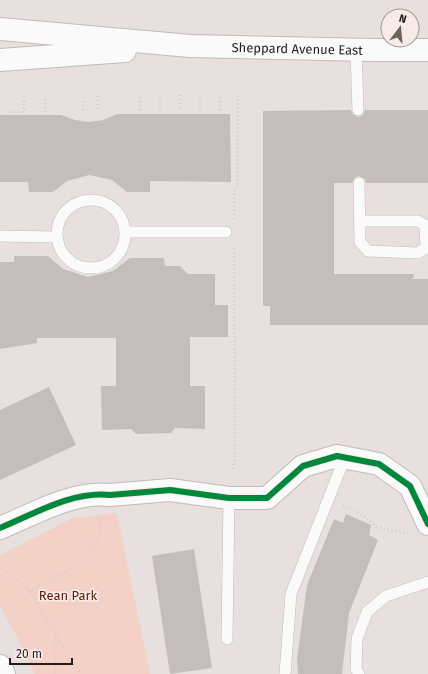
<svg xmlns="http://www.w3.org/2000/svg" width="428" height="674" viewBox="0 0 428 674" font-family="'Fira Sans',sans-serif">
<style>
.green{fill:#f4d1c7}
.building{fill:#c3bdbc}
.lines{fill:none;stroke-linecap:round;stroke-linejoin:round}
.service-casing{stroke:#c1bcba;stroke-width:12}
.minor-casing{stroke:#c1bcba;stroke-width:24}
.secondary-casing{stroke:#c1bcba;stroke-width:24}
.path{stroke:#cfcdcd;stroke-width:2.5;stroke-dasharray:1 3;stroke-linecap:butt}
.service{stroke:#fbfafa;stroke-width:11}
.minor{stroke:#fbfafa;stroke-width:22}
.secondary{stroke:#fbfafa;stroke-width:22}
.cycleway-casing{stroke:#f8ebe7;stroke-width:8}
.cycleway{stroke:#00873e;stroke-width:6}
.labels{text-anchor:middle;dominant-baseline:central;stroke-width:3.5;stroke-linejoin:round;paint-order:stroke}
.street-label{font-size:13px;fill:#231e1d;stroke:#f8ebe7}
.park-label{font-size:13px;fill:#581d0e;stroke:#f8ebe7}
</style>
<rect width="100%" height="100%" fill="#e7e0de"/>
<!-- green -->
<path class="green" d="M117 513 150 674H35L18 639 0 606V555L73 518Z"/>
<!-- building -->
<g class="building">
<path d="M351 110 352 114 358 117 362 116 365 110H428V183H366L365 179 359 176 355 177 352 183H334V274H414L413 279H428V325H270V306H263V111Z"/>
<path d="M117 114H230L231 182 150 181V192H127L112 180 89 175 67 181 53 192H29L28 182H0V115H61L75 120 89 122 103 120Z"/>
<path d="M14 256H48L63 269 88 277 113 271 130 258H164L165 266H180L188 274H215V305H228V337H190V386H205V429L175 428 171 433 136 434 131 429 102 430 101 386H116V338H37V343L0 349V262H14Z"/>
<path d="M49 387 76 445 0 480V410Z"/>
<path d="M346 514 371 525 369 535 378 540 349 613 342 674H298L297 660 307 585 334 519 343 523Z"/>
<path d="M194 549 212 668 170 674 152 556Z"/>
</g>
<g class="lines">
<!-- service casing -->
<g class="service-casing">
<g id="service">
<path d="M356 50 358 110"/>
<path d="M359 183 360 242 368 251 418 253 426 248 425 225 418 221H360"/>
<circle cx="91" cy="234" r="34"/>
<path d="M126 232H226"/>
<path d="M0 236 57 237"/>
<path d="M227 639 229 498"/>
<path d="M285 674 291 594 345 457"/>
<path d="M359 674 356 669 357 639 367 612 386 596 428 582"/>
</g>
</g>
<!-- minor casing -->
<g class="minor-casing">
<g id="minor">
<path d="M0 528C34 514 72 491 110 495L170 490 229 498H267L303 466 337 456 379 464 410 486 428 524"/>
<path d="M0 666 4 674"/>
</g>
</g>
<!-- secondary casing -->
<g class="secondary-casing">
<g id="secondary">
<path id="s1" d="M0 29 190 46 373 50H428"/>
<path d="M0 60 125 51"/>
</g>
</g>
<!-- path -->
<g class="path">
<path d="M180 95V110"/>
<path d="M98 96V110"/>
<path d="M83 110 84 96"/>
<path d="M140 110V95"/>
<path d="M160 110V95"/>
<path d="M200 110V95"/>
<path d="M220 110V95"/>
<path d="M11 112H24V96"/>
<path d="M45 112V96"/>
<path d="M234 219V191L237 189 238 95"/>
<path d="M233 469 235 457 234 246"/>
<path d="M343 505 366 517 376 527 410 534"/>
<path d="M0 567 24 585 33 595 56 636 55 674"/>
<path d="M29 591C54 578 90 565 99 535 101 529 100 522 100 516"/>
<path d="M57 637 80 674"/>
</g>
<!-- service -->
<use href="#service" class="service"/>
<!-- minor -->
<use href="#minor" class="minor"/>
<!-- secondary -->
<use href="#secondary" class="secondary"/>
<!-- cycleway casing -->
<g class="cycleway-casing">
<path id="cycleway" d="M0 528C34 514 72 491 110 495L170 490 229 498H267L303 466 337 456 379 464 410 486 428 524"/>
</g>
<!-- cycleway -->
<use href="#cycleway" class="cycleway"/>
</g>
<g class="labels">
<!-- street labels -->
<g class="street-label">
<text stroke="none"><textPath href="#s1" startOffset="298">Sheppard Avenue East</textPath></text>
</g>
<!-- park labels -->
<g class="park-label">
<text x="68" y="595">Rean Park</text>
</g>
</g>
<!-- north arrow -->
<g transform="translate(400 28) rotate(16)"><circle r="19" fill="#f8ebe7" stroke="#a39996"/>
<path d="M0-3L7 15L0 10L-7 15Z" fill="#686261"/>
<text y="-6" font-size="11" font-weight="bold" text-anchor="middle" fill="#231e1d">N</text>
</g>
<!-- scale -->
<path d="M10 658v6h62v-6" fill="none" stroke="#231e1d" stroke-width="2"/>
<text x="16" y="658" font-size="12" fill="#231e1d" stroke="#f8ebe7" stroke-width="3" paint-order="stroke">20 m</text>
</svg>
